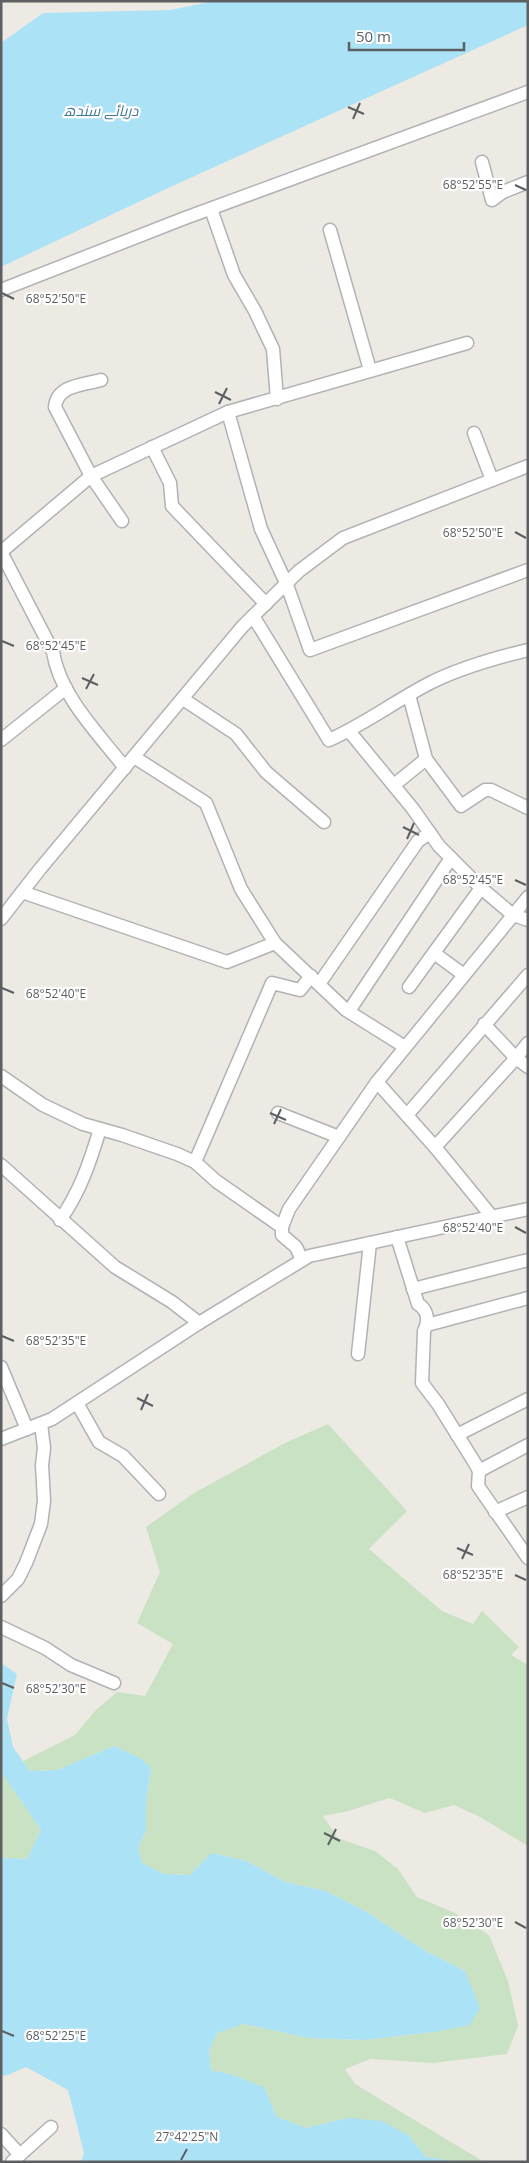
<svg xmlns="http://www.w3.org/2000/svg" width="529" height="2163" viewBox="0 0 529 2163" font-family="'Open Sans',Cairo,sans-serif">
<style>
.green{fill:#c8e2c3}
.water{fill:#ace2f6}
.lines{fill:none;stroke-linecap:round;stroke-linejoin:round}
.street-casing{stroke:#b0b2b5;stroke-width:15}
.street{stroke:#fff;stroke-width:12}
.ticks{fill:none;stroke:#5c6063;stroke-width:2}
.labels{text-anchor:middle;dominant-baseline:central;stroke-width:4.5;stroke-linejoin:round;paint-order:stroke}
.water-label{font-size:15px;font-style:italic;fill:#447995;stroke:#fff}
.ticks-label{font-size:12px;text-anchor:middle;fill:#5c6063;stroke:#fff;stroke-width:4.5;stroke-linejoin:round;paint-order:stroke}
</style>
<rect width="100%" height="100%" fill="#edeae4"/>
<!-- green -->
<g class="green">
<path d="M328 1424 407 1511 369 1549 442 1611 473 1624 482 1611 519 1647 511 1655 528 1665V1846L480 1817 454 1805 425 1813 390 1798 348 1811 323 1816 338 1838 375 1851 398 1869 417 1897 455 1913 489 1935 508 1981 518 2026 507 2054 433 2063 370 2059 345 2069 355 2084 484 2162H459L426 2157 408 2135 348 2118 306 2128 277 2117 264 2087 233 2075 211 2070 209 2051 217 2033 243 2024 309 2038 364 2040 434 2032 465 1971 424 1950 367 1912 326 1891 285 1882 247 1861 211 1853 190 1875 164 1874 142 1863 138 1848 146 1831V1803L151 1769 140 1758 114 1746 57 1770 30 1771 23 1761 75 1735 95 1711 117 1692 145 1696 173 1644 137 1623 160 1572 146 1527 194 1493 285 1443Z"/>
<path d="M1 1772 41 1830 27 1859 4 1858 1 1856Z"/>
</g>
<!-- water -->
<g class="water">
<path d="M215 1H528V25L168 188 1 267V43L43 13 170 10Z"/>
<path d="M1 1663 17 1674 7 1719 13 1747 30 1771 57 1770 114 1746 140 1758 151 1768 146 1803V1831L138 1848 142 1863 164 1874 190 1875 211 1853 247 1861 285 1882 326 1891 367 1912 424 1950 465 1971 480 2008 470 2025 434 2032 364 2040 309 2038 243 2024 217 2033 209 2051 211 2070 233 2075 264 2087 277 2117 306 2128 348 2118 382 2121 408 2135 426 2157 459 2162H81L84 2153 68 2090 26 2067 5 2076 1 2075V1856L4 1858 27 1859 41 1830 1 1772Z"/>
</g>
<g class="lines">
<!-- street casing -->
<g class="street-casing">
<g id="street">
<path d="M482 162 492 200 503 192 528 182"/>
<path d="M211 209 234 275 255 311 273 349 277 399"/>
<path d="M330 230 370 370"/>
<path d="M1 290 185 218 528 92"/>
<path d="M101 380C83 385 57 385 55 407L91 476 122 521"/>
<path d="M228 412 261 529 287 585 310 650 528 570"/>
<path d="M474 433 492 480"/>
<path d="M152 447 170 483 172 506 266 604"/>
<path d="M1 552 91 476 228 412 467 343"/>
<path d="M1 552 53 652C60 696 98 733 125 768"/>
<path d="M253 616 329 740C365 724 395 701 430 683 460 668 495 658 528 650"/>
<path d="M409 695 426 759 461 806 485 790H491L528 808"/>
<path d="M183 699 236 734 266 772 324 822"/>
<path d="M349 731 413 809 439 846 481 888 513 915 528 920"/>
<path d="M1 740 66 688"/>
<path d="M134 757 206 803 241 889 275 943"/>
<path d="M394 785 426 759"/>
<path d="M22 892 227 962 275 943 346 1010 405 1047"/>
<path d="M1 919 40 869 242 627 299 571 343 538 528 466"/>
<path d="M434 953 464 975"/>
<path d="M319 984 418 841 430 833"/>
<path d="M409 987 481 888"/>
<path d="M349 1011 451 858"/>
<path d="M484 1024 516 1058 528 1043"/>
<path d="M1 1076 43 1105 83 1124 122 1135 177 1154 195 1162 216 1181 282 1227"/>
<path d="M377 1082 435 1147 493 1218"/>
<path d="M278 1113 339 1137"/>
<path d="M407 1115 528 975"/>
<path d="M435 1147 516 1058 528 1067"/>
<path d="M195 1162 272 983 300 990 311 976"/>
<path d="M1 1165 115 1267 172 1302 199 1323"/>
<path d="M60 1220C80 1192 90 1162 100 1129"/>
<path d="M397 1237 418 1304C428 1310 429 1321 424 1331L422 1383 438 1404 476 1465 479 1471 478 1486 528 1558"/>
<path d="M302 1260 296 1247 282 1235V1227L289 1209 377 1082 528 897"/>
<path d="M413 1289 528 1260"/>
<path d="M427 1325 528 1298"/>
<path d="M358 1354 370 1243"/>
<path d="M1 1367 27 1429"/>
<path d="M77 1403 99 1442 123 1456 159 1494"/>
<path d="M457 1435 528 1399"/>
<path d="M1 1439 52 1419 199 1323 309 1256 528 1209"/>
<path d="M479 1471 528 1445"/>
<path d="M495 1512 528 1497"/>
<path d="M1 1596 18 1579 26 1563 41 1524 44 1501 42 1465 44 1448 41 1424"/>
<path d="M1 1627 45 1648 71 1665 114 1683"/>
<path d="M1 2134 20 2155"/>
<path d="M12 2162 51 2127"/>
</g>
</g>
<!-- street -->
<use href="#street" class="street"/>
</g>
<!-- ticks -->
<path class="ticks" d="M348 107 364 114M353 119 360 103M515 185 526 190M2 293 14 299M215 392 231 400M219 404 227 388M515 532 526 538M2 641 14 646M82 678 98 685M86 689 94 674M403 827 419 835M407 839 414 823M515 880 526 885M2 988 14 993M270 1113 286 1120M274 1124 281 1109M515 1227 526 1233M2 1336 14 1341M137 1398 153 1406M141 1410 148 1394M457 1548 473 1555M462 1559 469 1544M515 1575 526 1580M2 1683 14 1688M324 1833 340 1841M328 1845 336 1829M515 1922 526 1928M2 2031 14 2036M181 2160 187 2149"/>
<g class="labels">
<!-- water labels -->
<g class="water-label">
<text x="101" y="110">دریائے سندھ</text>
</g>
</g>
<g class="ticks-label">
<text x="473" y="189">68°52'55"E</text>
<text x="56" y="303">68°52'50"E</text>
<text x="473" y="537">68°52'50"E</text>
<text x="56" y="650">68°52'45"E</text>
<text x="473" y="884">68°52'45"E</text>
<text x="56" y="998">68°52'40"E</text>
<text x="473" y="1232">68°52'40"E</text>
<text x="56" y="1345">68°52'35"E</text>
<text x="473" y="1579">68°52'35"E</text>
<text x="56" y="1693">68°52'30"E</text>
<text x="473" y="1927">68°52'30"E</text>
<text x="56" y="2040">68°52'25"E</text>
<text x="187" y="2141">27°42'25"N</text>
</g>
<!-- border -->
<rect width="529" height="2163" fill="none" stroke="#5c6063" stroke-width="5"/>
<!-- scale -->
<path d="M349 42v8h115v-8" fill="none" stroke="#5c6063" stroke-width="2.5"/>
<text x="356" y="42" font-size="15" fill="#5c6063" stroke="#ffffff" stroke-width="4" paint-order="stroke">50 m</text>
</svg>
